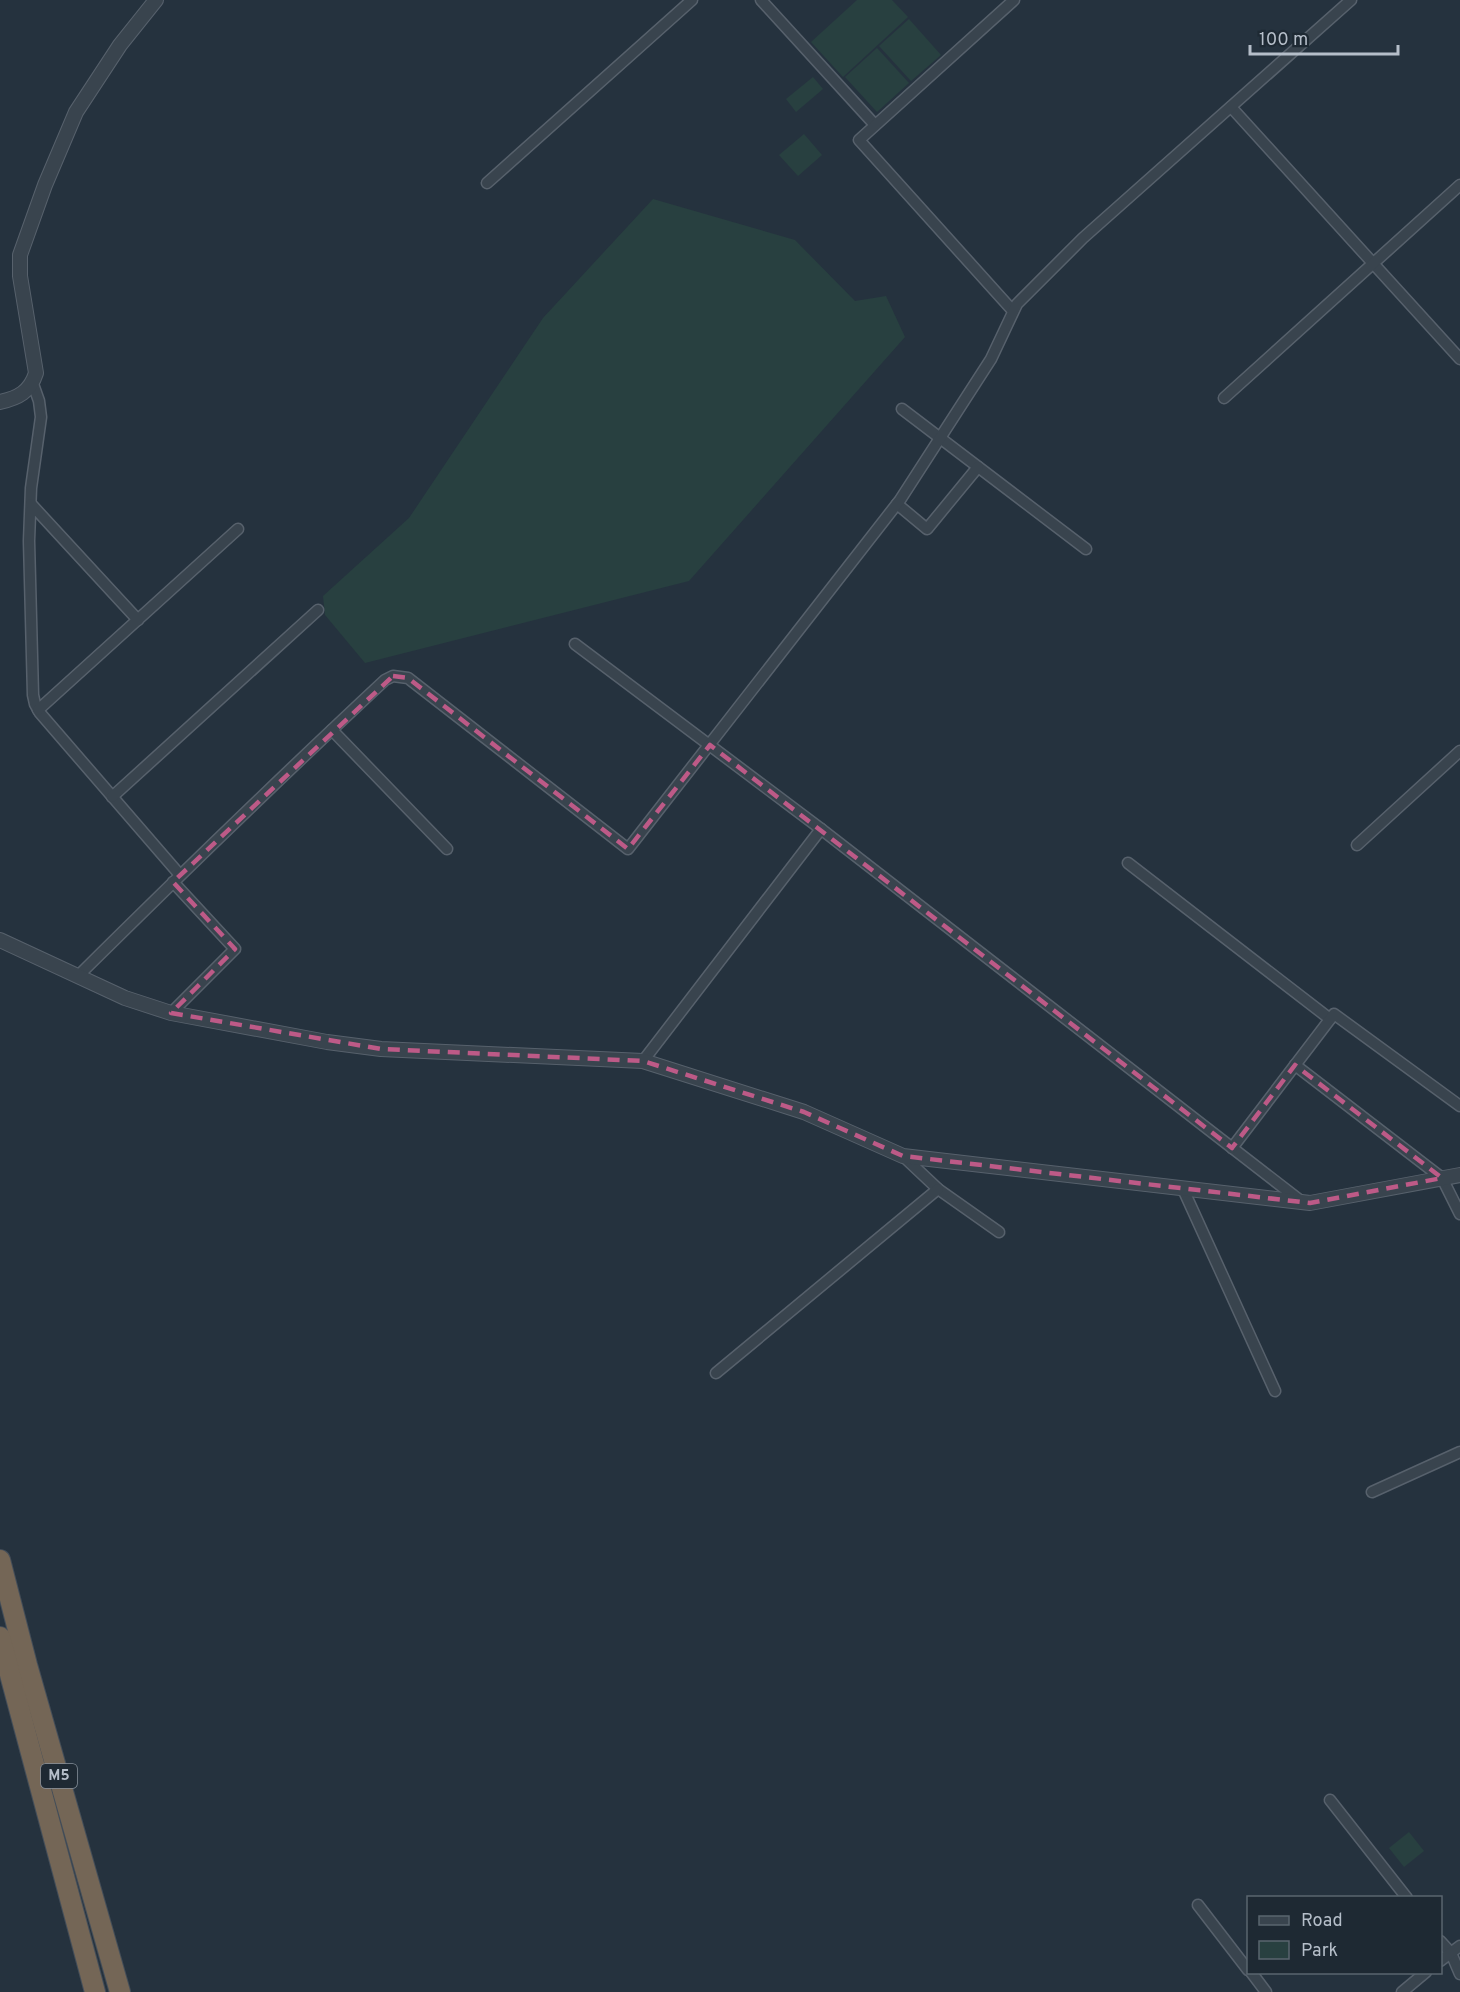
<svg xmlns="http://www.w3.org/2000/svg" width="1460" height="1992" viewBox="0 0 1460 1992" font-family="Overpass,sans-serif">
<style>
.green{fill:#284040}
.lines{fill:none;stroke-linecap:round;stroke-linejoin:round}
.minor-casing{stroke:#57616c;stroke-width:13}
.tertiary-casing{stroke:#57616c;stroke-width:16}
.motorway-casing{stroke:#444e59;stroke-width:22}
.minor{stroke:#39444e;stroke-width:10}
.tertiary{stroke:#39444e;stroke-width:14}
.motorway{stroke:#746656;stroke-width:20}
.marked{fill:none;stroke:#bd5a87;stroke-width:4.5;stroke-dasharray:12 8;stroke-linejoin:round}
.labels{text-anchor:middle;dominant-baseline:central;stroke-width:5;stroke-linejoin:round;paint-order:stroke}
.shield{fill:#1e2933;stroke:#88919c;stroke-width:1.5}
.shield-label{font-size:15px;font-weight:bold;fill:#b5bec9}
</style>
<rect width="100%" height="100%" fill="#25323e"/>
<!-- green -->
<g class="green">
<path d="M857 0H892L908 17 843 77 811 42Z"/>
<path d="M909 19 941 55 911 81 879 46Z"/>
<path d="M877 48 909 83 877 112 845 77Z"/>
<path d="M813 77 823 89 796 112 786 99Z"/>
<path d="M804 134 822 155 798 176 779 155Z"/>
<path d="M653 199 795 240 855 301 886 296 905 337 689 581 365 663 325 615 323 596 409 518 543 318Z"/>
<path d="M1409 1832 1424 1851 1404 1867 1389 1848Z"/>
</g>
<g class="lines">
<!-- minor casing -->
<g class="minor-casing">
<g id="minor">
<path d="M761 0 875 125"/>
<path d="M1231 107 1460 359"/>
<path d="M487 183 692 0"/>
<path d="M1013 311 859 140 1014 0"/>
<path d="M33 384 39 401 41 417 31 488 29 541 33 695 35 704 40 713 180 875"/>
<path d="M1224 398 1460 185"/>
<path d="M902 409 1086 549"/>
<path d="M31 504 138 620"/>
<path d="M897 504 927 529 978 467"/>
<path d="M575 644 821 829 1302 1202"/>
<path d="M38 710 238 529"/>
<path d="M332 730 447 849"/>
<path d="M112 797 318 610"/>
<path d="M1357 845 1460 751"/>
<path d="M1128 863 1330 1019"/>
<path d="M78 976C179 876 281 777 385 680L393 676 408 678 628 849 900 500 991 359 1017 304 1083 238 1351 0"/>
<path d="M171 1013 235 949 173 882"/>
<path d="M643 1061 821 829"/>
<path d="M1295 1065 1442 1178 1460 1214"/>
<path d="M1232 1148 1334 1014 1460 1106"/>
<path d="M903 1156 938 1189 999 1232"/>
<path d="M1183 1189 1275 1391"/>
<path d="M716 1373 938 1189"/>
<path d="M1372 1492 1460 1452"/>
<path d="M1330 1800 1407 1898"/>
<path d="M1198 1905 1248 1970"/>
<path d="M1440 1941 1451 1953 1460 1974"/>
<path d="M1440 1961 1460 1946"/>
<path d="M1251 1972 1266 1992"/>
<path d="M1402 1992 1426 1972"/>
</g>
</g>
<!-- tertiary casing -->
<g class="tertiary-casing">
<g id="tertiary">
<path d="M0 402C18 398 30 392 36 373L20 276V255L45 185 76 112 120 45 156 0"/>
<path d="M0 940 125 998 171 1013 327 1042 381 1049 643 1061 804 1112 903 1156 1310 1203 1460 1175"/>
</g>
</g>
<!-- motorway casing -->
<g class="motorway-casing">
<g id="motorway">
<path d="M0 1560 27 1665 120 1992"/>
<path d="M0 1637 95 1992"/>
</g>
</g>
<!-- minor -->
<use href="#minor" class="minor"/>
<!-- tertiary -->
<use href="#tertiary" class="tertiary"/>
<!-- motorway -->
<use href="#motorway" class="motorway"/>
</g>
<!-- marked area -->
<path class="marked" d="M393 676 408 678 628 849 710 745 1232 1148 1295 1065 1442 1178 1310 1203 903 1156 804 1112 643 1061 381 1049 171 1013 235 949 173 882Z"/>
<g class="labels">
<!-- shield labels -->
<rect class="shield" x="41" y="1764" width="36" height="24" rx="4.5"/>
<g class="shield-label">
<text x="59" y="1776">M5</text>
</g>
</g>
<!-- legend -->
<rect x="1247" y="1896" width="195" height="78" fill="#1e2933" stroke="#5a656f" stroke-width="1.5"/>
<rect x="1259" y="1916" width="30" height="9" fill="#39444e" stroke="#5a656f" stroke-width="1.5"/>
<text x="1301" y="1926" font-size="18" fill="#b5bec9">Road</text>
<rect x="1259" y="1941" width="30" height="18" fill="#284040" stroke="#5a656f" stroke-width="1.5"/>
<text x="1301" y="1956" font-size="18" fill="#b5bec9">Park</text>
<!-- scale -->
<path d="M1250 45v9h148v-9" fill="none" stroke="#b5bec9" stroke-width="3"/>
<text x="1259" y="45" font-size="18" fill="#b5bec9" stroke="#1e2933" stroke-width="4.5" paint-order="stroke">100 m</text>
</svg>
